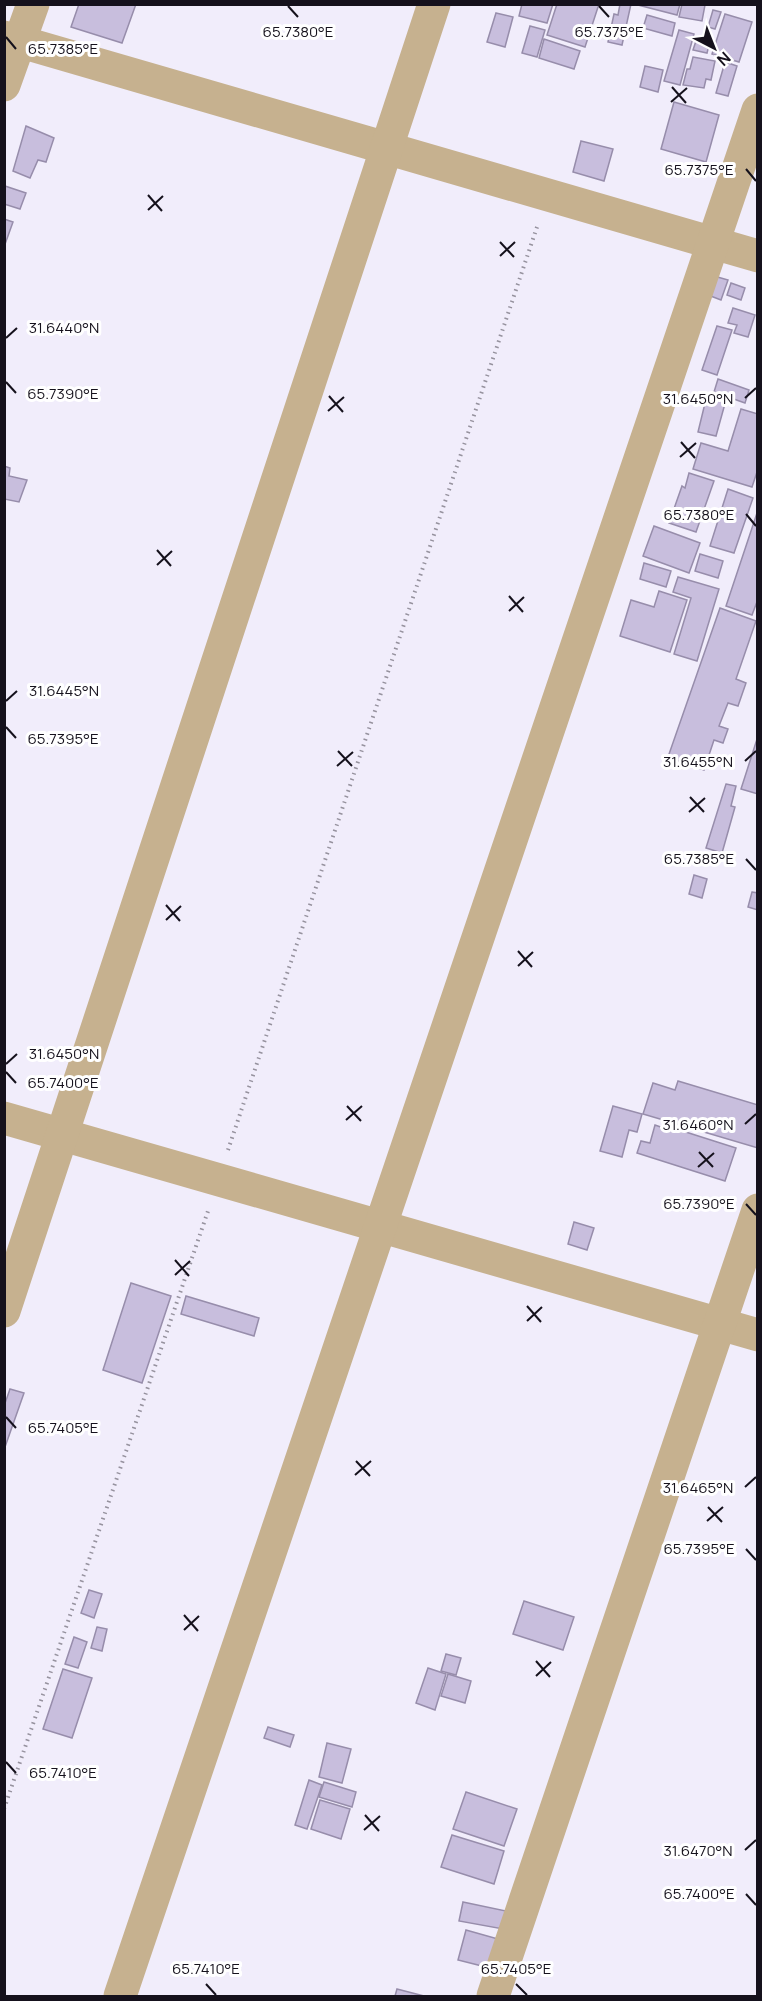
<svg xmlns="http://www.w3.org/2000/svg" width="762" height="2001" viewBox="0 0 762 2001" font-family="Manrope,sans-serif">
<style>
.building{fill:#c8bedd;stroke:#978dab;stroke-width:1.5}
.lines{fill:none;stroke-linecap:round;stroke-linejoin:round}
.path{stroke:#96929e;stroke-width:4;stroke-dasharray:1.5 4.5;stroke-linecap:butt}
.minor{stroke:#c6b18f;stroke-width:33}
.ticks{fill:none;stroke:#15111c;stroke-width:2}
.ticks-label{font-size:15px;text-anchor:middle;fill:#15111c;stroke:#fff;stroke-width:6;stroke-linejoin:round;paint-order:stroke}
</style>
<rect width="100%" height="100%" fill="#f1edfb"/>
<!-- building -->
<g class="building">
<path d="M79 4H136L122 43 71 27Z"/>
<path d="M522 4H553L547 23 519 16Z"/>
<path d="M557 4H599L585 47 547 35Z"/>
<path d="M620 4H631L622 45 608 42 614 14 618 15Z"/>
<path d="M634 4H680L677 15Z"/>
<path d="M682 4 705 5 702 21 679 17Z"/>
<path d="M713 10 721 12 715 29 708 27Z"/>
<path d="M496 13 513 17 505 47 487 42Z"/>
<path d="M725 14 752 22 739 62 712 54Z"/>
<path d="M647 15 675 23 672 36 643 28Z"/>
<path d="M530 26 545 30 537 57 522 53Z"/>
<path d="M679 30 694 34 680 85 664 81Z"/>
<path d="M697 38 710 41 707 53 693 50Z"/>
<path d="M544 39 580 51 574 69 539 58Z"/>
<path d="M693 57 715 61 711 80 706 79 704 88 683 85 687 69H690Z"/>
<path d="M725 62 737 66 728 96 716 93Z"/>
<path d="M645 66 663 70 658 92 640 87Z"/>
<path d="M674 102 719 115 706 162 661 149Z"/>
<path d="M26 126 54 138 46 162 38 160 30 178 13 171Z"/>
<path d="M581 141 613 149 604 181 573 172Z"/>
<path d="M5 186 26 193 20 209 4 204Z"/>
<path d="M4 219 13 222 4 247Z"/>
<path d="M714 276 728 280 721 300 708 295Z"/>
<path d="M731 283 745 288 741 300 727 295Z"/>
<path d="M733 308 755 315 748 337 734 333 737 325 728 323Z"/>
<path d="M717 326 732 330 717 375 702 370Z"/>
<path d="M718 379 749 390 745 403 714 392Z"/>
<path d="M707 395 726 400 716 436 698 432Z"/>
<path d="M741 409 758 414V469L752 487 693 469 701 443 728 451Z"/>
<path d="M4 466 10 468 9 476 27 480 19 502 4 499Z"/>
<path d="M689 473 714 481 696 532 669 523 682 486 685 488Z"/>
<path d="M728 489 753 498 734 553 710 546Z"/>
<path d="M758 510V599L752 615 726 606Z"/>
<path d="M654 526 700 543 689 573 643 556Z"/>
<path d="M700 554 723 561 718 578 695 571Z"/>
<path d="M644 563 671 571 666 587 640 579Z"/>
<path d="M678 577 719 589 697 661 674 654 691 598 673 592Z"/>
<path d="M659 591 687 600 670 652 620 636 631 600 654 607Z"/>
<path d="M720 608 756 621 736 679 746 683 738 706 728 703 719 726 728 729 723 743 714 740 704 770 668 757Z"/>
<path d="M758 736V794L741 789Z"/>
<path d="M726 784 736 786 731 806 735 807 722 853 706 848Z"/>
<path d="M694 875 707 879 702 898 689 894Z"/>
<path d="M752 892 758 893V910L748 907Z"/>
<path d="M678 1081 758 1105V1148L643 1114 653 1083 675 1090Z"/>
<path d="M613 1106 642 1114 637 1132 629 1130 622 1157 600 1151Z"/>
<path d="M655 1125 669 1130 670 1127 736 1148 725 1181 637 1153 641 1141 650 1143Z"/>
<path d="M574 1222 594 1228 587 1250 568 1244Z"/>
<path d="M131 1283 171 1296 142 1383 103 1370Z"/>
<path d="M186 1296 259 1318 254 1336 181 1314Z"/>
<path d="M10 1389 24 1393 5 1447 4 1406Z"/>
<path d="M89 1590 102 1594 94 1618 81 1613Z"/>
<path d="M524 1601 574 1617 563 1650 513 1634Z"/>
<path d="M97 1627 107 1629 102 1651 91 1648Z"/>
<path d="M74 1637 87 1642 78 1668 65 1664Z"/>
<path d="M446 1654 461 1658 456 1675 441 1671Z"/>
<path d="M428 1668 446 1674 435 1710 416 1703Z"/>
<path d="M63 1669 92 1678 72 1738 43 1729Z"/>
<path d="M448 1674 471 1681 465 1703 441 1696Z"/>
<path d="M268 1727 294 1735 290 1747 264 1738Z"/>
<path d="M327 1743 351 1749 342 1783 319 1777Z"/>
<path d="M309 1780 322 1785 307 1829 295 1825Z"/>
<path d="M324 1782 356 1792 352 1807 319 1797Z"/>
<path d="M466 1792 517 1809 504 1846 453 1829Z"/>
<path d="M320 1800 350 1809 341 1839 311 1829Z"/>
<path d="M452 1835 504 1851 494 1884 441 1867Z"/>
<path d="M463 1902 506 1911 503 1929 459 1921Z"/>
<path d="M466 1930 498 1939 490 1968 458 1960Z"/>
<path d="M397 1989 424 1996H395Z"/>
</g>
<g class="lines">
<!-- path -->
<g class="path">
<path d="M228 1150 537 227"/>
<path d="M4 1809 208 1211"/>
</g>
<!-- minor -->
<g class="minor">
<path d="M4 37 758 256"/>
<path d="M4 85 33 4"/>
<path d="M4 1118 758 1335"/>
<path d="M4 1311 434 4"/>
<path d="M120 1996 758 110"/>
<path d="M493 1996 758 1210"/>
</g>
</g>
<!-- ticks -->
<path class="ticks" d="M288 6 298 17M599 6 609 17M6 37 16 49M672 87 686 103M671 102 687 88M746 169 756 181M148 195 162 211M148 210 163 196M500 242 514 257M500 256 515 242M6 338 17 328M6 382 16 393M329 396 343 412M745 398 756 388M328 411 344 397M681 442 695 458M680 457 696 443M746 514 756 526M157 550 171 566M157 565 172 551M509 596 523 612M509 611 524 597M6 701 17 691M6 727 16 738M338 751 352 766M745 761 756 751M337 766 353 752M690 797 704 812M689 812 705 798M746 859 756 870M166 905 180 921M166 920 181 906M518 951 532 967M518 966 533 952M6 1064 17 1054M6 1072 16 1083M347 1106 361 1121M346 1120 362 1106M745 1124 756 1114M699 1152 713 1167M698 1167 714 1153M746 1204 756 1215M175 1260 189 1276M175 1275 190 1261M527 1306 541 1322M527 1321 542 1307M6 1417 16 1428M356 1461 370 1476M355 1475 371 1461M745 1487 756 1477M708 1507 722 1522M707 1521 723 1507M746 1549 756 1560M184 1615 198 1631M184 1630 199 1616M536 1661 550 1677M536 1676 551 1662M6 1762 16 1773M365 1815 379 1831M364 1830 380 1816M745 1850 756 1840M746 1894 756 1905M206 1984 216 1995M516 1984 527 1995"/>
<g class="ticks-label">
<text x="298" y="37">65.7380°E</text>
<text x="609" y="37">65.7375°E</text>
<text x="63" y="54">65.7385°E</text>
<text x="699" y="175">65.7375°E</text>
<text x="64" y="333">31.6440°N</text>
<text x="63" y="399">65.7390°E</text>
<text x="698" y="404">31.6450°N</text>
<text x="699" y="520">65.7380°E</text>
<text x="64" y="696">31.6445°N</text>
<text x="63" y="744">65.7395°E</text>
<text x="698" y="767">31.6455°N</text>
<text x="699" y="864">65.7385°E</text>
<text x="64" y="1059">31.6450°N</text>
<text x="63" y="1088">65.7400°E</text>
<text x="698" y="1130">31.6460°N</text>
<text x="699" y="1209">65.7390°E</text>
<text x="63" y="1433">65.7405°E</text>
<text x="698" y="1493">31.6465°N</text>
<text x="699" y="1554">65.7395°E</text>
<text x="63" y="1778">65.7410°E</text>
<text x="698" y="1856">31.6470°N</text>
<text x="699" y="1899">65.7400°E</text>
<text x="206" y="1974">65.7410°E</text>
<text x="516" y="1974">65.7405°E</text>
</g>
<!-- border -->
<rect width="762" height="2001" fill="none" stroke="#15111c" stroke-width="12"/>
<!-- north arrow -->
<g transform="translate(714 48) rotate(138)" stroke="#ffffff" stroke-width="4.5" paint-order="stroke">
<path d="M0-4.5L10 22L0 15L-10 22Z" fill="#15111c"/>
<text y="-9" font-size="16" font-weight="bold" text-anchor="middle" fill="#15111c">N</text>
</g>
</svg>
